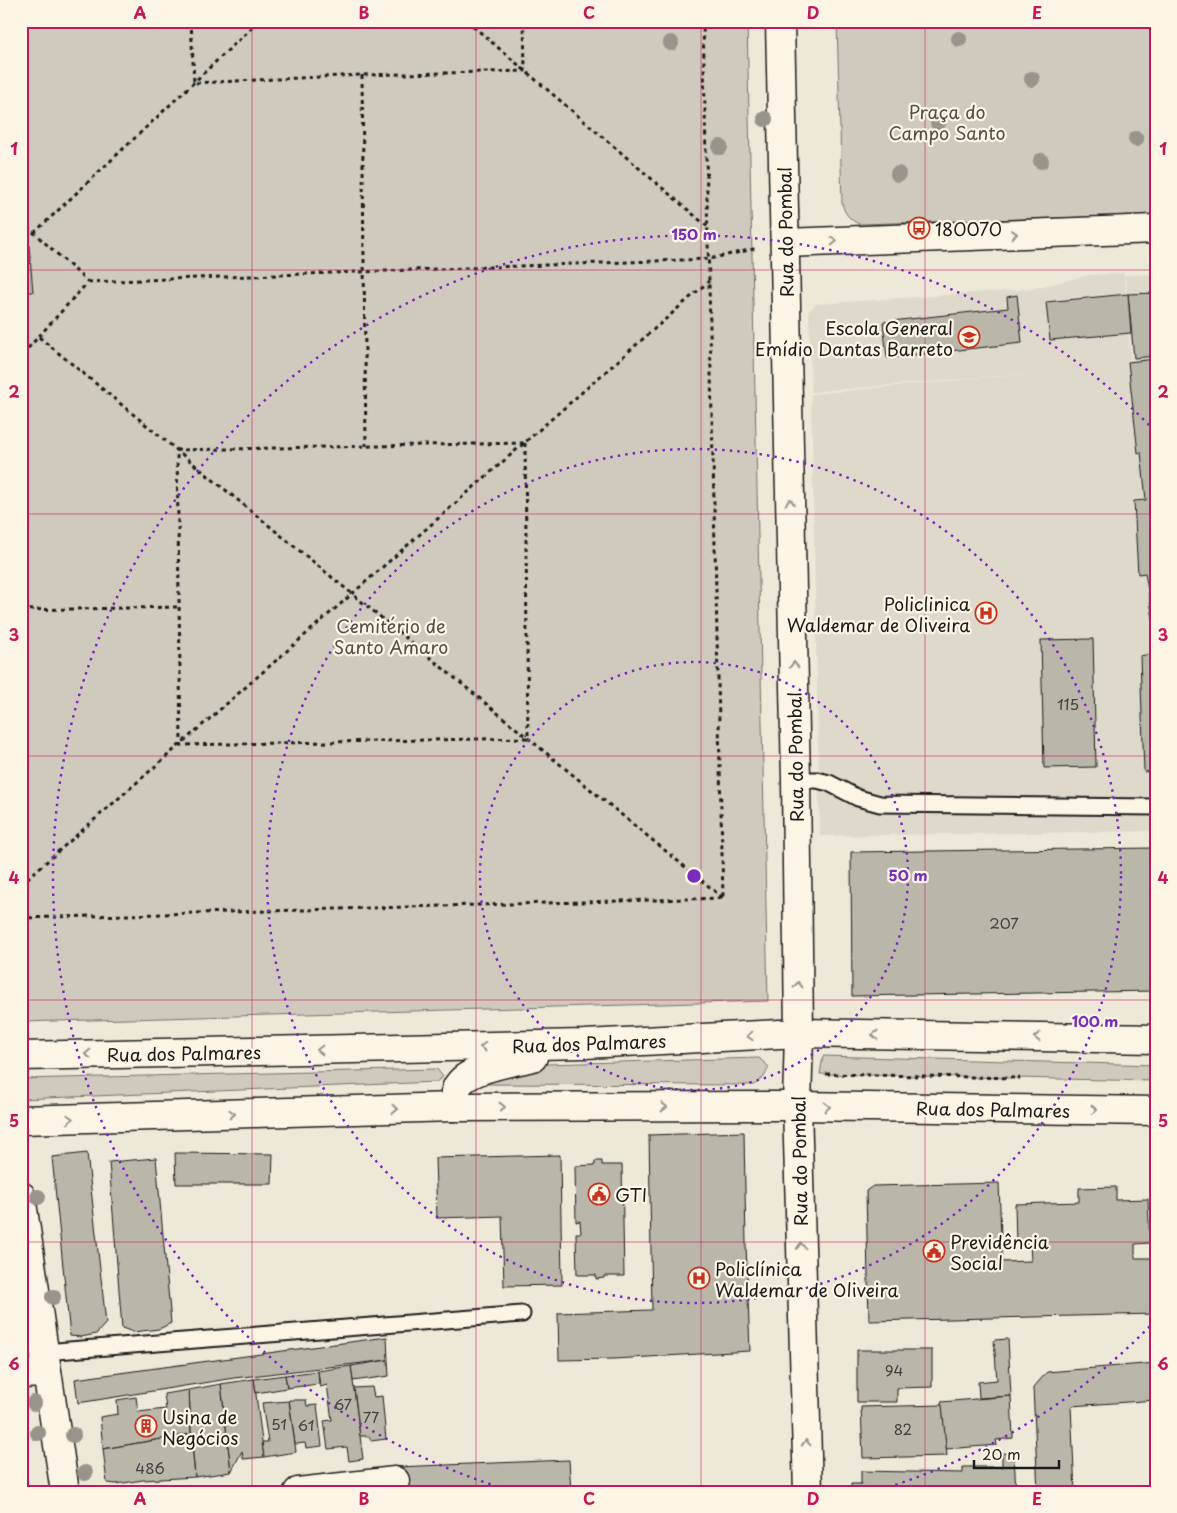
<svg xmlns="http://www.w3.org/2000/svg" width="1177" height="1513" viewBox="0 0 1177 1513" font-family="'Playpen Sans',sans-serif">
<style>
.built{fill:#ded9cb}
.green{fill:#cfcabd;stroke:#76736c}
.building{fill:#bab6aa;stroke:#1c1c1c}
.lines{fill:none;stroke-linecap:round;stroke-linejoin:round}
.lane-casing{stroke:#1c1c1c;stroke-width:19}
.street-casing{stroke:#1c1c1c;stroke-width:31}
.secondary-casing{stroke:#1c1c1c;stroke-width:31}
.path{stroke:#1c1c1c;stroke-width:3;stroke-dasharray:4 4;stroke-linecap:butt}
.lane{stroke:#fcf5e5;stroke-width:15}
.street{stroke:#fcf5e5;stroke-width:28}
.secondary{stroke:#fcf5e5;stroke-width:28}
.tree{fill:#98948b}
.oneway{stroke:#97938b}
.grid{fill:none;stroke:#c2185b;stroke-width:1;stroke-opacity:0.55}
.ring{fill:none;stroke:#7b2cbf;stroke-width:2.5;stroke-dasharray:2.5 5}
.labels{text-anchor:middle;dominant-baseline:central;stroke-width:4.5;stroke-linejoin:round;paint-order:stroke}
.number-label{font-size:15px;fill:#444240}
.park-label{font-size:18px;fill:#52504c;stroke:#fcf5e5}
.poi-label{font-size:18px;fill:#1c1c1c;stroke:#fcf5e5;text-anchor:start}
.street-label{font-size:18px;fill:#1c1c1c;stroke:#fcf5e5}
.centre{fill:#7b2cbf;stroke:#fcf5e5;stroke-width:2.5}
.ring-label{font-size:15px;text-anchor:middle;font-weight:bold;fill:#7b2cbf;stroke:#fcf5e5;stroke-width:4.5;stroke-linejoin:round;paint-order:stroke}
.neatline{fill:none;stroke:#c2185b;stroke-width:2}
.grid-label{font-size:16px;text-anchor:middle;font-weight:bold;fill:#c2185b}
</style>
<rect width="100%" height="100%" fill="#eee8d9"/>
<filter id="ink" filterUnits="userSpaceOnUse"><feTurbulence type="fractalNoise" baseFrequency=".02" numOctaves="2"/><feDisplacementMap in="SourceGraphic" scale="10" xChannelSelector="R" yChannelSelector="G"/><feConvolveMatrix kernelMatrix="1 2 1 2 8 2 1 2 1" color-interpolation-filters="sRGB"/></filter>
<g filter="url(#ink)">
<!-- built -->
<g class="built">
<path d="M1124 273 1131 364 1156 362V831L820 836 811 394 1034 373 811 392 809 310 816 304 1031 289 1089 275Z"/>
<path d="M1156 274V359L1132 362 1125 275Z"/>
</g>
<!-- green -->
<g class="green">
<path d="M21 21H747L768 1001 21 1022Z"/>
<path d="M837 21H1156V215L859 224C850 220 844 213 842 203Z"/>
<path d="M823 1056 1156 1065V1081L820 1074Z"/>
<path d="M759 1058 769 1067 764 1077 754 1085 476 1084 477 1066Z"/>
<path d="M437 1069 443 1077 436 1082 21 1099V1079Z"/>
</g>
<!-- building -->
<g class="building">
<path d="M21 244 29 245 33 292H21Z"/>
<path d="M1156 293V356L1134 358 1128 294Z"/>
<path d="M1128 294 1131 333 1050 340 1046 302Z"/>
<path d="M1017 295 1022 343 887 358 883 322 1008 308 1007 297Z"/>
<path d="M1156 359V635L1145 573 1138 574 1134 501 1146 500 1141 452 1138 453 1128 362Z"/>
<path d="M1093 639 1096 767 1044 768 1041 640Z"/>
<path d="M1156 653V771L1144 772 1140 656Z"/>
<path d="M1156 848V991L852 996 851 852Z"/>
<path d="M744 1132 746 1245 750 1351 614 1359 559 1360 558 1313 652 1310 649 1135Z"/>
<path d="M87 1153 106 1323 96 1334 81 1337 70 1336 52 1157Z"/>
<path d="M175 1153 273 1154 272 1184H176Z"/>
<path d="M560 1155 562 1285 504 1286 502 1216 437 1218 435 1158Z"/>
<path d="M156 1158 171 1323 159 1329 133 1332 122 1328 109 1162Z"/>
<path d="M595 1161H602V1165H622L624 1276H604V1278L596 1279V1275H577L576 1233H581L580 1221 576 1222 575 1166 595 1165Z"/>
<path d="M999 1183 1002 1262 1031 1261 1030 1243 1016 1244 1015 1204 1079 1202V1188L1116 1187V1200L1148 1199 1150 1243 1135 1244V1258H1156V1314L869 1321 866 1191 873 1186Z"/>
<path d="M387 1337 388 1360 234 1378 78 1403 75 1379Z"/>
<path d="M1008 1339 1011 1396 979 1398 978 1382 997 1380 994 1340Z"/>
<path d="M857 1350H932V1387L897 1388V1402H857Z"/>
<path d="M388 1360 389 1376 353 1381 351 1366Z"/>
<path d="M1156 1363V1400L1071 1406 1075 1492H1038L1033 1388 1047 1372Z"/>
<path d="M351 1366 363 1459 349 1461 347 1447 328 1449 324 1421 332 1420 327 1385 320 1387 318 1371Z"/>
<path d="M318 1371 319 1384 287 1388 285 1375Z"/>
<path d="M285 1375 287 1388 256 1393 254 1379Z"/>
<path d="M254 1379 264 1457 243 1459 242 1451 231 1472 221 1384Z"/>
<path d="M221 1384 231 1472 195 1477 191 1434 189 1390Z"/>
<path d="M372 1387 374 1397 382 1396 386 1439 371 1441 369 1436H360L354 1388Z"/>
<path d="M189 1390 191 1434 103 1449 100 1417 118 1414 117 1400 136 1397 138 1412 166 1409 164 1394Z"/>
<path d="M1011 1396 1013 1438 996 1440 997 1445 946 1449 941 1402Z"/>
<path d="M289 1400H306L307 1406 317 1405 322 1446 306 1448 305 1443 295 1444Z"/>
<path d="M289 1401 296 1452 264 1457 262 1442H268L262 1403Z"/>
<path d="M942 1405 947 1456 863 1458 861 1407Z"/>
<path d="M191 1434 195 1477 143 1480 116 1484 107 1483 103 1449Z"/>
<path d="M1002 1453 1014 1454 1016 1492H851V1484H861V1471L963 1473V1467H1002Z"/>
<path d="M569 1460 571 1492H398L396 1467Z"/>
</g>
<g class="lines">
<!-- lane casing -->
<g class="lane-casing">
<g id="lane">
<path d="M796 780H817L829 783 858 798 880 804 1156 807"/>
<path d="M44 1352 522 1314"/>
</g>
</g>
<!-- street casing -->
<g class="street-casing">
<g id="street">
<path d="M797 1106 808 1492"/>
<path d="M21 1196 65 1492"/>
<path d="M21 1374 47 1373"/>
<path d="M298 1492 395 1481"/>
</g>
</g>
<!-- secondary casing -->
<g class="secondary-casing">
<g id="secondary">
<path d="M780 21 796 780 799 1033 797 1106"/>
<path d="M785 243 1156 229"/>
<path d="M21 1056 585 1044 799 1033 1156 1039"/>
<path d="M453 1107C454 1101 454 1092 457 1087 467 1067 513 1062 533 1057"/>
<path d="M21 1120 453 1107 797 1106 1156 1111"/>
</g>
</g>
<!-- path -->
<g class="path">
<path d="M191 21 194 83 362 75 525 71 524 21"/>
<path d="M467 21 708 227"/>
<path d="M362 75 366 446"/>
<path d="M21 221 88 282 21 356"/>
<path d="M34 233 259 21"/>
<path d="M88 282 709 259 758 248"/>
<path d="M39 337 723 898"/>
<path d="M525 443 528 738 181 745 177 450Z"/>
<path d="M21 610 179 607"/>
<path d="M21 884 709 281"/>
<path d="M21 918 723 898 703 21"/>
<path d="M826 1074 1020 1078"/>
</g>
<!-- lane -->
<use href="#lane" class="lane"/>
<!-- street -->
<use href="#street" class="street"/>
<!-- secondary -->
<use href="#secondary" class="secondary"/>
</g>
<!-- trees -->
<g class="tree">
<circle cx="959" cy="39" r="8"/>
<circle cx="671" cy="43" r="8"/>
<circle cx="1032" cy="79" r="8"/>
<circle cx="765" cy="119" r="8"/>
<circle cx="938" cy="123" r="8"/>
<circle cx="1136" cy="139" r="8"/>
<circle cx="720" cy="147" r="8"/>
<circle cx="1041" cy="161" r="8"/>
<circle cx="898" cy="174" r="8"/>
<circle cx="38" cy="1197" r="8"/>
<circle cx="53" cy="1297" r="8"/>
<circle cx="34" cy="1403" r="8"/>
<circle cx="38" cy="1433" r="8"/>
<circle cx="73" cy="1435" r="8"/>
<circle cx="85" cy="1473" r="8"/>
</g>
<!-- one-way arrows -->
<defs><path id="oneway-chevron" d="M-2-3.5L2.5 0L-2 3.5" fill="none" stroke-width="1.6" stroke-linecap="round" stroke-linejoin="round" transform="scale(1.25)"/></defs>
<g class="oneway">
<use href="#oneway-chevron" transform="translate(1014 234) rotate(-2)"/>
<use href="#oneway-chevron" transform="translate(834 241) rotate(-2)"/>
<use href="#oneway-chevron" transform="translate(790 502) rotate(-91)"/>
<use href="#oneway-chevron" transform="translate(794 665) rotate(-91)"/>
<use href="#oneway-chevron" transform="translate(798 985) rotate(-91)"/>
<use href="#oneway-chevron" transform="translate(875 1035) rotate(-179)"/>
<use href="#oneway-chevron" transform="translate(750 1036) rotate(177)"/>
<use href="#oneway-chevron" transform="translate(1037 1037) rotate(-179)"/>
<use href="#oneway-chevron" transform="translate(483 1047) rotate(179)"/>
<use href="#oneway-chevron" transform="translate(320 1050) rotate(179)"/>
<use href="#oneway-chevron" transform="translate(88 1054) rotate(179)"/>
<use href="#oneway-chevron" transform="translate(502 1107)"/>
<use href="#oneway-chevron" transform="translate(664 1107)"/>
<use href="#oneway-chevron" transform="translate(827 1107) rotate(1)"/>
<use href="#oneway-chevron" transform="translate(395 1109) rotate(-2)"/>
<use href="#oneway-chevron" transform="translate(1094 1110) rotate(1)"/>
<use href="#oneway-chevron" transform="translate(232 1114) rotate(-2)"/>
<use href="#oneway-chevron" transform="translate(70 1119) rotate(-2)"/>
<use href="#oneway-chevron" transform="translate(801 1246) rotate(-92)"/>
<use href="#oneway-chevron" transform="translate(806 1443) rotate(-92)"/>
</g>
</g>
<!-- grid -->
<path class="grid" d="M252 21V1492M476 21V1492M701 21V1492M925 21V1492M21 270H1156M21 514H1156M21 756H1156M21 1000H1156M21 1242H1156"/>
<!-- distance rings -->
<g class="ring">
<circle cx="694" cy="876" r="214"/>
<circle cx="694" cy="876" r="427"/>
<path d="M1155 1321A641 641 0 0 1 876 1491M512 1491A641 641 0 1 1 1155 431"/>
</g>
<!-- icons -->
<defs>
<g id="bus-ring" transform="scale(1.125)"><circle r="9.5" fill="#fcf5e5" stroke="#c8321e" stroke-width="1.5"/><path d="M-5-6H5V4H4V6H2V4H-2V6H-4V4H-5ZM-3.5-4V0h7V-4ZM-3.5 1.2v1.5H-2V1.2ZM2 1.2v1.5H3.5V1.2Z" fill="#c8321e"/></g>
<g id="school-ring" transform="scale(1.125)"><circle r="9.5" fill="#fcf5e5" stroke="#c8321e" stroke-width="1.5"/><path d="M0-5L7-2L0 1L-7-2ZM-4 1L0 2.5L4 1V4Q0 6-4 4Z" fill="#c8321e"/></g>
<g id="hospital-ring" transform="scale(1.125)"><circle r="9.5" fill="#fcf5e5" stroke="#c8321e" stroke-width="1.5"/><path d="M-5-5h3v3.5h4V-5h3V5h-3V1.5h-4V5h-3Z" fill="#c8321e"/></g>
<g id="civic-ring" transform="scale(1.125)"><circle r="9.5" fill="#fcf5e5" stroke="#c8321e" stroke-width="1.5"/><path d="M-.6-6.5H3V-4.5H.6V-3L4-1V1h2V6H-6V1h2V-1L-.6-3ZM-1.2 2.5V6h2.4V2.5Z" fill="#c8321e"/></g>
<g id="building-ring" transform="scale(1.125)"><circle r="9.5" fill="#fcf5e5" stroke="#c8321e" stroke-width="1.5"/><path d="M-4-6H4V6H1V3H-1V6H-4ZM-2.5-4.3h1.7v1.8h-1.7ZM.8-4.3h1.7v1.8H.8ZM-2.5-1h1.7V.8h-1.7ZM.8-1h1.7V.8H.8Z" fill="#c8321e"/></g>
</defs>
<g fill-rule="evenodd">
<use href="#bus-ring" x="919" y="228"/>
<use href="#school-ring" x="969" y="337"/>
<use href="#hospital-ring" x="986" y="613"/>
<use href="#civic-ring" x="599" y="1194"/>
<use href="#civic-ring" x="934" y="1251"/>
<use href="#hospital-ring" x="699" y="1278"/>
<use href="#building-ring" x="146" y="1426"/>
</g>
<g class="labels">
<!-- number labels -->
<g class="number-label">
<text x="1068" y="703">115</text>
<text x="1004" y="922">207</text>
<text x="894" y="1369">94</text>
<text x="343" y="1403">67</text>
<text x="371" y="1416">77</text>
<text x="279" y="1423">51</text>
<text x="306" y="1424">61</text>
<text x="903" y="1428">82</text>
<text x="150" y="1467">486</text>
</g>
<!-- park labels -->
<g class="park-label">
<text x="947" y="111">Praça do<tspan x="947" dy="21">Campo Santo</tspan></text>
<text x="391" y="625">Cemitério de<tspan x="391" dy="21">Santo Amaro</tspan></text>
</g>
<!-- poi labels -->
<g class="poi-label">
<text x="935" y="228">180070</text>
<text x="953" y="327" text-anchor="end">Escola General<tspan x="953" dy="21">Emídio Dantas Barreto</tspan></text>
<text x="970" y="603" text-anchor="end">Policlinica<tspan x="970" dy="21">Waldemar de Oliveira</tspan></text>
<text x="615" y="1194">GTI</text>
<text x="950" y="1241">Previdência<tspan x="950" dy="21">Social</tspan></text>
<text x="715" y="1268">Policlínica<tspan x="715" dy="21">Waldemar de Oliveira</tspan></text>
<text x="162" y="1416">Usina de<tspan x="162" dy="21">Negócios</tspan></text>
</g>
<!-- street labels -->
<g class="street-label">
<text transform="translate(785 232) rotate(-91)">Rua do Pombal</text>
<text transform="translate(795 757) rotate(-91)">Rua do Pombal</text>
<text transform="translate(589 1043) rotate(-2)">Rua dos Palmares</text>
<text transform="translate(184 1053) rotate(-1)">Rua dos Palmares</text>
<text transform="translate(993 1109) rotate(1)">Rua dos Palmares</text>
<text transform="translate(799 1161) rotate(-91)">Rua do Pombal</text>
</g>
</g>
<circle cx="694" cy="876" r="8" class="centre"/>
<g class="ring-label">
<text x="694" y="240">150 m</text>
<text x="908" y="881">50 m</text>
<text x="1095" y="1027">100 m</text>
</g>
<!-- margin -->
<rect width="1177" height="1513" fill="none" stroke="#fcf5e5" stroke-width="55"/>
<!-- scale -->
<path d="M974 1460v8h85v-8" fill="none" stroke="#1c1c1c" stroke-width="2.5"/>
<text x="982" y="1460" font-size="15" fill="#1c1c1c" stroke="#fcf5e5" stroke-width="4" paint-order="stroke">20 m</text>
<rect x="28" y="28" width="1122" height="1458" class="neatline"/>
<g class="grid-label">
<text x="140" y="19">A</text>
<text x="364" y="19">B</text>
<text x="589" y="19">C</text>
<text x="813" y="19">D</text>
<text x="1037" y="19">E</text>
<text x="14" y="155">1</text>
<text x="1163" y="155">1</text>
<text x="14" y="398">2</text>
<text x="1163" y="398">2</text>
<text x="14" y="641">3</text>
<text x="1163" y="641">3</text>
<text x="14" y="884">4</text>
<text x="1163" y="884">4</text>
<text x="14" y="1127">5</text>
<text x="1163" y="1127">5</text>
<text x="14" y="1370">6</text>
<text x="1163" y="1370">6</text>
<text x="140" y="1505">A</text>
<text x="364" y="1505">B</text>
<text x="589" y="1505">C</text>
<text x="813" y="1505">D</text>
<text x="1037" y="1505">E</text>
</g>
</svg>
